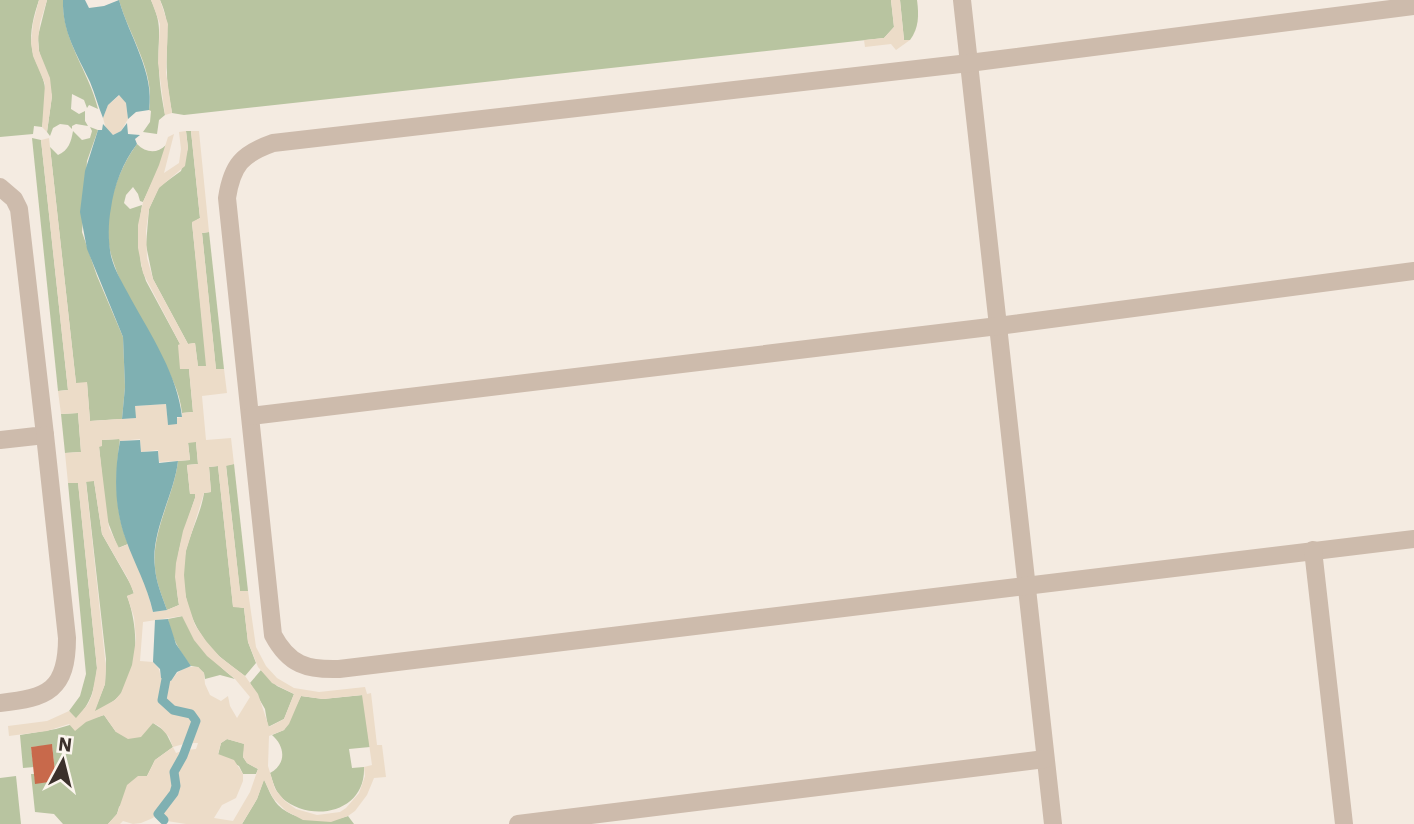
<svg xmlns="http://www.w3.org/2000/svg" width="1414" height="824" viewBox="0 0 1414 824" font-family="'IBM Plex Sans',sans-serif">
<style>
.green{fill:#b8c4a0}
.plaza{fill:#ecdcc8;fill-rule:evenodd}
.water{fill:#7fb0b2}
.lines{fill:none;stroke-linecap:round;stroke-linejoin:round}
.stream{stroke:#7fb0b2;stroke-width:9}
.building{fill:#c8694b}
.minor{stroke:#cdbbac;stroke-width:18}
</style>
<rect width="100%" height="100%" fill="#f4ebe1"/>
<!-- green -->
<g class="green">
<path d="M0 0H39C34 15 29 32 32 48 33 59 40 68 43 79 48 94 45 112 42 127L34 126 33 134 0 137Z"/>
<path d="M47 0H63C62 41 89 71 98 109L89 105 87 108 84 100 72 94 71 109 79 114 85 111V121L88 126 76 124 72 126V129L68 125 60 124 53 128 50 136 47 132 52 96 39 51 38 36Z"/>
<path d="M119 0H151C164 28 157 37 159 65 159 82 162 99 165 115L159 120 157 134 143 132 150 122 151 111 149 110C156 72 129 36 119 0Z"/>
<path d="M160 0H891L894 27 884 38 184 115 172 113C170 100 167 87 167 73 165 47 172 25 160 0Z"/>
<path d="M900 0H917C919 15 919 28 910 40H904Z"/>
<path d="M90 127 98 130 87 161 82 232 97 276 123 337 125 387 122 419 90 421 87 383H76L50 147 58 155C69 150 71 142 73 131L82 140 90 138 92 131Z"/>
<path d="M186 131H191L200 218 192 223 207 366 198 367 195 343 188 344 153 279 146 245 149 209 159 187 181 171 188 148Z"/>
<path d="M32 138 41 140 68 390 58 391Z"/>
<path d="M137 144C146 153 157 154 166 145L160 165 143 202 140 201 138 194 133 187 126 195 124 203 130 209 142 205 138 232 141 265 146 281 180 344V369H189L193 412 182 413C180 391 169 372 159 353 144 323 123 293 113 261 100 224 114 175 137 144Z"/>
<path d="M209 232 224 369 216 370 202 233Z"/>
<path d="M78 413 81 452 65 453 61 414Z"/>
<path d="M120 439C115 474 114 511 128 544L118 548 106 517 99 446 101 440Z"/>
<path d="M188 442H196L198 464 187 465 190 494 196 493 195 498C182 538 171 562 179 605L167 610C162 596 156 582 155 568 151 532 174 496 178 461L190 460Z"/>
<path d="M234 464 248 591 240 592 226 465Z"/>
<path d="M218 466 233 606 244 608 248 642 256 663 245 676C236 669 227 663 219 656 190 629 178 589 186 550 191 531 201 513 204 493L211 492 209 467Z"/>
<path d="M86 481H94L102 534 131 585 134 594 127 596C138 625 141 673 118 697 111 704 102 708 94 712L105 684 106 659Z"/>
<path d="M78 482 97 668C95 688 91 704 76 719L69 711 80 696 86 674 68 483Z"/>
<path d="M183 616C195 643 212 661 235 679L220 675 205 679 204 673 198 667 191 666C180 652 171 637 168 619Z"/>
<path d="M261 670 277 686 294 694 284 719 268 727 265 709 250 683Z"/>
<path d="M363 695 370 747 349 749 352 768 364 767C366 812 312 824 282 798 275 791 273 782 270 773 287 764 285 746 272 735L284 730 301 696 323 699Z"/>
<path d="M104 715 116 732 153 723 165 731 173 747 155 760 147 776 119 807 117 814 108 824H63L54 814 35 812 31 774H34L36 783 56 781 52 745 31 747 34 767 23 768 20 735 56 729Z"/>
<path d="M227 739 245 744 243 757 247 763 258 769 256 774H243L239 766 218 755 221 743Z"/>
<path d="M16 776 21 824H0V778Z"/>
<path d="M264 779C268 788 271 797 278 805 294 821 327 824 348 816L354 824H242L257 799Z"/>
</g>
<!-- plaza -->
<g class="plaza">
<path d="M39 0H47L40 23 38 41 39 51 50 78 52 96 47 132 42 127 45 84 33 56 31 43 33 23Z"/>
<path d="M151 0H160L168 24 166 72 172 113 165 115 158 63 160 24Z"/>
<path d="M891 0H900L904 40H910L896 50 891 44 865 47 864 40 884 38 894 27Z"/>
<path d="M120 95 126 103 128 119 121 131 113 135 106 129 103 118 108 105Z"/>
<path d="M186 131 188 148 185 166 159 188 149 209 146 231 147 258 153 279 188 344 195 343 198 366H206L192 222 200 218 191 131H199L209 232 202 233 216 369H224L227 393 202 396 206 440 231 438 234 464 226 466 240 591H248L256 647 266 666 277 678 294 688 319 692 365 687 367 694 371 693 377 745H382L386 777 374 778 367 795 355 811 348 816 331 822 303 820 286 811 273 798 264 780 257 799 242 824H186L167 821 160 817 161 810 175 794 177 767 187 750 196 749 198 743H189L196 727 195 716 186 711 169 707 162 700 166 680 171 681 177 673 186 667H198L204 673 205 684 210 695 221 701 228 696 230 706 237 718 250 697 235 679 207 656 194 640 182 616 143 622 140 661 153 662 159 669 161 678 165 679 161 701 173 710 190 715 195 721 187 743 173 747 176 753 185 750 174 772 175 781 173 793 153 818 141 823 133 824 123 821 120 824H108L117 814 127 785 138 776H147L155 760 173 747 169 737 159 726 153 723 141 737 128 739 116 732 104 715 86 722 75 731 69 724 47 731 9 736 8 726 47 721 69 711 76 718 88 704 92 695 97 668 78 483H68L65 453 81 452 78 413 61 414 58 391 68 390 41 140 49 138 76 383 87 382 90 421 135 418V406L166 404 168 425 177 418 182 417V413L193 412 189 369H180L178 345 180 344 143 273 138 248V225L143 202 159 165 168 137 174 134 164 173 179 163 181 149 179 132ZM119 439 120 441 140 439 141 452 158 450 159 462 190 460 188 443 196 442 198 464 187 465 190 494H195V498L183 531 176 563 175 577 179 605 167 610 153 612 142 573 128 544 119 548 109 528 99 447 102 446V440ZM218 466 233 607 244 608 248 642 258 667 272 683 294 694 284 719 269 727 258 694 245 676 220 657 206 641 195 625 186 597 184 575 186 551 204 493 211 492 209 467ZM94 481 102 534 127 577 134 593 127 596 134 617 136 639 132 665 121 693 115 700 95 711 105 684 106 668 86 482ZM362 695 372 765 364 767 365 776 359 793 346 808 340 812 317 815 296 809 285 801 275 789 268 766 269 736 284 730 289 724 301 696 323 699ZM227 739 244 744 243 757 247 763 258 769 250 792 233 821 214 818 222 805 236 798 243 781V774L234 760 218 754 221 743Z"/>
</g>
<!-- water -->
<g class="water">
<path d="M63 0H85L89 8 104 6 119 0C129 36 155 73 149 110L136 112 128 119 126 103 119 95 108 105 103 118C98 106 95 94 90 82 77 54 62 32 63 0Z"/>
<path d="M127 123 128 134 140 135 135 139 137 144C123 162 114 186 111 208 108 223 108 241 111 256 115 272 124 285 131 299 151 335 178 376 182 417H177V424L168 425 166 404 135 406 136 418 122 419 125 387 123 337 87 249 80 212 85 171 98 130H102L103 124 113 135 121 131Z"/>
<path d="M140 440 141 452 158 451 159 463 178 461C174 496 150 532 155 568 156 582 162 596 167 610L153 612C147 585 135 565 126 540 114 508 114 473 120 441Z"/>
<path d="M168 619 176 644 191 666 177 672 171 681 161 678 160 669 153 662 155 620Z"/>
</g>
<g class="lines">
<!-- stream -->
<path class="stream" d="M164 820 158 814 174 793 176 786 174 772 183 756 196 721 191 714 173 710 162 700 166 679"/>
</g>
<!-- building -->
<path class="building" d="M52 744 56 781 35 784 31 747Z"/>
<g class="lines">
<!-- minor -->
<g class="minor">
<path d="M962 0 1053 824"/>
<path d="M1414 6 969 63 273 143C242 154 232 165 227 198L273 635C289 665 307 670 339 669L1414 539"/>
<path d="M0 187 14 199 19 209 45 435 0 440"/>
<path d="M251 416 998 326 1414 271"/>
<path d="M1313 550 1344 824"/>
<path d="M0 703C48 698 67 690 67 638L45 435"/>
<path d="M518 824 1045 759"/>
</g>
</g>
<!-- north arrow -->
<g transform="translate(63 761) rotate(7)" stroke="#fbf5ee" stroke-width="5" paint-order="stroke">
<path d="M0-5L12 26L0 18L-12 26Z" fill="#3b302b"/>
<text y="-10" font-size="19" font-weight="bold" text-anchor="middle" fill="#3b302b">N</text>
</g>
</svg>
